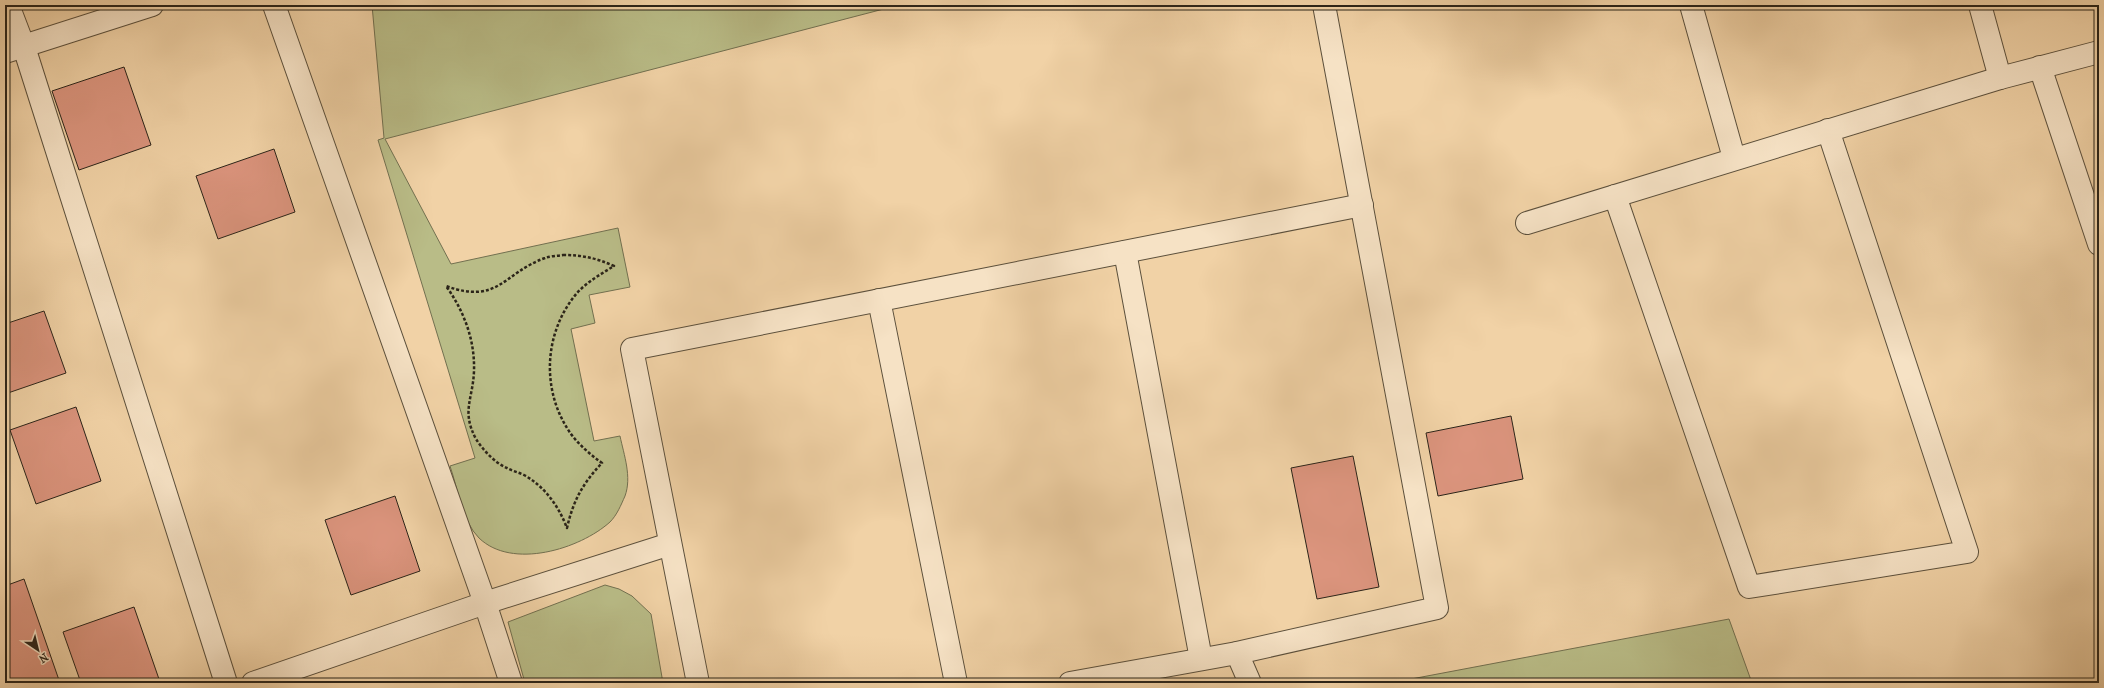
<svg xmlns="http://www.w3.org/2000/svg" width="2104" height="688" viewBox="0 0 2104 688" font-family="'IM FELL French Canon',serif">
<style>
.green{fill:#b9bc87;stroke:#727050}
.building{fill:#db947d;stroke:#2b2419}
.lines{fill:none;stroke-linecap:round;stroke-linejoin:round}
.street-casing{stroke:#5c503c;stroke-width:24}
.path{stroke:#2b2419;stroke-width:2.5;stroke-dasharray:3 2;stroke-linecap:butt}
.street{stroke:#f6e2c5;stroke-width:22}
</style>
<rect width="100%" height="100%" fill="#f1d2a6"/>
<filter id="stains"><feTurbulence type="fractalNoise" baseFrequency=".005" numOctaves="4"/><feColorMatrix values="0 0 0 0 .2 0 0 0 0 .09 0 0 0 0 .02 0 0 0 .5 -.17"/></filter>
<radialGradient id="worn" r=".72"><stop offset=".6" stop-color="#630" stop-opacity="0"/><stop offset="1" stop-color="#630" stop-opacity=".3"/></radialGradient>
<!-- green -->
<g class="green">
<path d="M372 5H899L385 139 451 264 618 228 630 287 589 295 595 323 571 329 594 441 620 436C624 455 632 477 625 496 621 505 617 515 610 522 580 549 512 570 479 538 462 521 458 489 450 466L475 458 378 140 384 138Z"/>
<path d="M605 585 619 589 632 596 651 614 663 683H525L508 622Z"/>
<path d="M1729 619 1752 683H1390Z"/>
</g>
<!-- building -->
<g class="building">
<path d="M124 67 151 145 79 170 52 91Z"/>
<path d="M274 149 295 212 218 239 196 176Z"/>
<path d="M44 311 66 373 5 394V324Z"/>
<path d="M76 407 101 481 36 504 10 430Z"/>
<path d="M1511 416 1523 479 1438 496 1426 433Z"/>
<path d="M1353 456 1379 587 1317 599 1291 468Z"/>
<path d="M395 496 420 571 351 595 325 520Z"/>
<path d="M24 579 60 683H5V586Z"/>
<path d="M134 607 160 682 81 683 63 632Z"/>
</g>
<g class="lines">
<!-- street casing -->
<g class="street-casing">
<g id="street">
<path d="M8 5 24 47 226 683"/>
<path d="M274 5 485 603 511 683"/>
<path d="M1691 5 1734 158"/>
<path d="M1980 5 2000 78"/>
<path d="M5 52 152 5"/>
<path d="M2040 67 2099 244"/>
<path d="M1615 196 1749 587 1967 552 1828 130"/>
<path d="M1527 223 2000 78 2099 52"/>
<path d="M1125 252 1201 659"/>
<path d="M879 300 956 683"/>
<path d="M1237 653 1250 683"/>
<path d="M253 683 485 603 670 544"/>
<path d="M698 683 632 349 1362 205"/>
<path d="M1070 683 1237 653 1437 608 1324 5"/>
</g>
</g>
<!-- path -->
<path class="path" d="M563 255C582 255 596 258 614 266 601 274 587 282 577 293 543 333 541 392 571 434 580 446 591 455 602 463 583 483 573 501 567 528 558 505 545 487 524 475 518 472 512 471 507 468 495 463 483 450 476 439 461 411 473 399 474 371 475 340 464 311 446 286 499 305 503 273 545 258 550 256 557 256 563 255Z"/>
<!-- street -->
<use href="#street" class="street"/>
</g>
<!-- margin -->
<rect width="2104" height="688" fill="none" stroke="#f1d2a6" stroke-width="20"/>
<rect x="6" y="6" width="2092" height="676" fill="none" stroke="#2b2419" stroke-width="2"/>
<rect x="10" y="10" width="2084" height="668" fill="none" stroke="#2b2419"/>
<!-- north arrow -->
<g transform="translate(38 650) rotate(145)" stroke="#f6e2c5" stroke-width="3" paint-order="stroke">
<path d="M0-3L7 15L0 10L-7 15Z" fill="#2b2419"/>
<text y="-6" font-size="11" font-weight="bold" text-anchor="middle" fill="#2b2419">N</text>
</g>
<rect width="100%" height="100%" filter="url(#stains)"/>
<rect width="100%" height="100%" fill="url(#worn)"/>
</svg>
